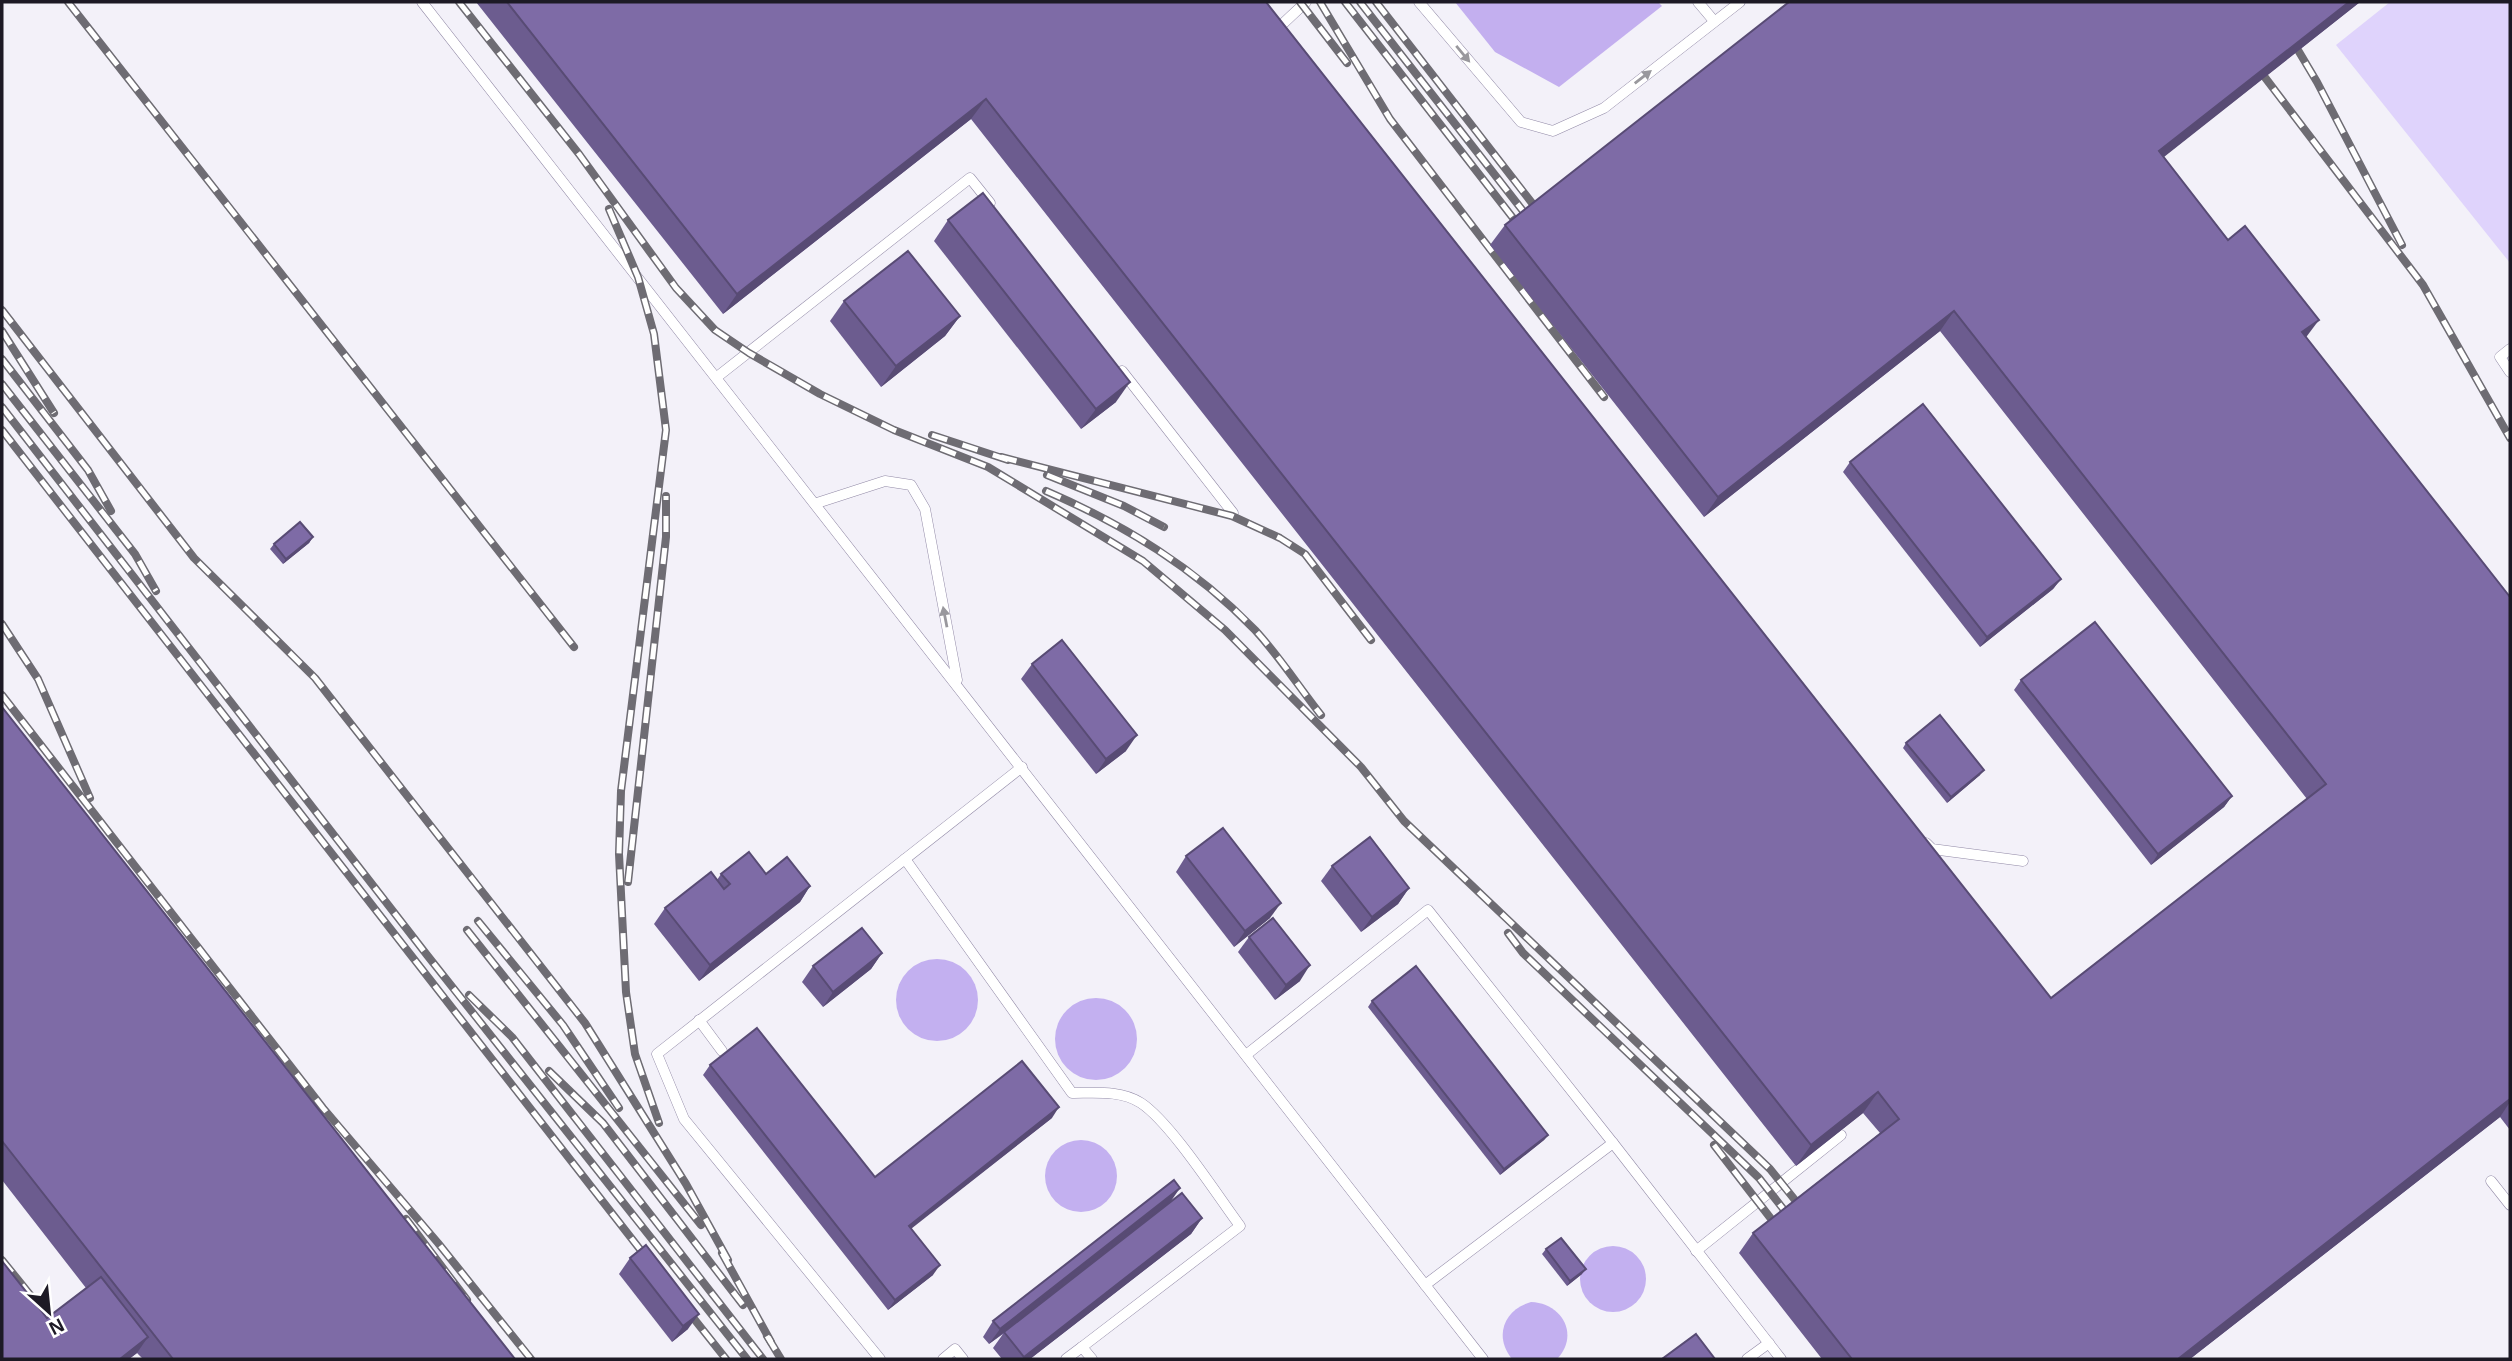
<svg xmlns="http://www.w3.org/2000/svg" width="2512" height="1361" viewBox="0 0 2512 1361" font-family="Arial,sans-serif">
<style>
.built{fill:#f3f1f9}
.green{fill:#dfd3fc}
.forest{fill:#c3afef}
.water{fill:#c3b0f0}
.lines{fill:none;stroke-linecap:round;stroke-linejoin:round}
.lane-casing{stroke:#9189a6;stroke-width:11}
.lane{stroke:#fff;stroke-width:10}
.rail-casing{stroke:#6e6c73;stroke-width:8}
.rail{stroke:#fff;stroke-width:5;stroke-dasharray:16;stroke-linecap:butt}
.wall{fill:#6c5c8f}
.shaded-wall{fill:#584b74}
.building{fill:#7e6ba6;stroke:#584b74;stroke-width:2}
.oneway{fill:#99989d}
</style>
<rect width="100%" height="100%" fill="#fbfbfb"/>
<!-- built -->
<rect class="built" x="2" y="2" width="2508" height="1357"/>
<!-- green -->
<path class="green" d="M2390 2H2510V263L2336 45Z"/>
<!-- forest -->
<path class="forest" d="M1455 2H1658L1662 6 1559 87 1495 52Z"/>
<!-- water -->
<g class="water">
<circle cx="937" cy="1000" r="41"/>
<circle cx="1096" cy="1039" r="41"/>
<circle cx="1081" cy="1176" r="36"/>
<circle cx="1613" cy="1279" r="33"/>
<path d="M1531 1302C1562 1303 1580 1335 1557 1359H1512C1494 1337 1503 1310 1531 1302Z"/>
</g>
<g class="lines">
<!-- lane casing -->
<g class="lane-casing">
<g id="lane">
<path d="M422 2 1483 1359"/>
<path d="M1419 2 1521 122 1553 131 1604 108 1740 2"/>
<path d="M1698 2 1714 21"/>
<path d="M1274 32 1306 2"/>
<path d="M2510 349 2500 357 2510 372"/>
<path d="M1122 371 1233 513"/>
<path d="M717 377 970 178 990 203"/>
<path d="M817 503 885 481 911 485 925 509 957 680"/>
<path d="M1926 843 1932 849 2023 861"/>
<path d="M905 859 1072 1093C1095 1093 1121 1090 1141 1103 1171 1123 1217 1195 1240 1226L1082 1347"/>
<path d="M699 1020 722 1051"/>
<path d="M1246 1055 1428 910 1613 1143"/>
<path d="M2491 1181 2510 1205"/>
<path d="M1696 1251 1841 1135"/>
<path d="M1425 1285 1613 1143 1781 1359"/>
<path d="M880 1359 684 1119 657 1054 1022 767"/>
<path d="M943 1359 955 1349 963 1359"/>
<path d="M1066 1359 1082 1347 1092 1359"/>
<path d="M1747 1359 1769 1343"/>
</g>
</g>
<!-- lane -->
<use href="#lane" class="lane"/>
<!-- rail casing -->
<g class="rail-casing">
<g id="rail">
<path d="M68 2 574 647"/>
<path d="M459 2 579 154 676 288 715 330 749 353 820 394 894 430 988 467 1143 561 1225 630 1361 767 1404 821 1770 1169 1807 1215"/>
<path d="M1300 2 1347 63"/>
<path d="M1320 2 1390 119 1604 397"/>
<path d="M1345 2 1513 218"/>
<path d="M1360 2 1523 211"/>
<path d="M1376 2 1532 203"/>
<path d="M2289 35 2317 82 2402 245"/>
<path d="M2254 63 2423 285 2510 438"/>
<path d="M609 209 638 277 654 334 666 430 621 791 619 854 626 992 635 1054 659 1123"/>
<path d="M2 310 194 558 315 678 585 1023 686 1184 728 1260"/>
<path d="M2 331 54 413"/>
<path d="M2 359 88 470 111 511"/>
<path d="M2 384 135 554 156 591"/>
<path d="M2 407 427 955 747 1359"/>
<path d="M2 430 653 1266"/>
<path d="M932 435 1008 460"/>
<path d="M1001 457 1232 516 1280 538 1305 554 1371 640"/>
<path d="M1047 475 1124 506 1164 527"/>
<path d="M1046 491C1125 525 1195 568 1255 630 1279 656 1299 687 1321 715"/>
<path d="M2 624 38 679 90 798"/>
<path d="M2 695 323 1108 438 1243 531 1359"/>
<path d="M628 882 666 537V496"/>
<path d="M478 921 563 1025 619 1108"/>
<path d="M467 930 701 1225"/>
<path d="M1508 933 1523 953 1759 1178 1795 1224"/>
<path d="M469 995 512 1037 763 1359"/>
<path d="M549 1071 603 1123 743 1305"/>
<path d="M1714 1145 1782 1233"/>
<path d="M406 1219 467 1300"/>
<path d="M722 1253 771 1342"/>
<path d="M2 1260 40 1307"/>
<path d="M683 1305 726 1359"/>
<path d="M767 1336 781 1359"/>
</g>
</g>
<!-- rail -->
<use href="#rail" class="rail"/>
</g>
<!-- wall -->
<g class="wall">
<path d="M476 2H1266L2051 998 2307 799 1940 331 1704 517 1490 245 1505 225 2360 2 2163 157 2510 597V1130L2500 1117 2190 1359H1822L1739 1253 1753 1233 1880 1133 1863 1113 1796 1166 971 119 723 314Z"/>
<path d="M948 220 1116 402 1081 429 934 241Z"/>
<path d="M844 301 960 316 945 336 881 387 830 321Z"/>
<path d="M1850 462 2061 579 2053 589 1980 647 1843 472Z"/>
<path d="M313 537 309 543 283 564 270 549 274 544Z"/>
<path d="M1032 664 1126 751 1096 774 1021 679Z"/>
<path d="M2021 680 2232 796 2224 807 2151 865 2014 690Z"/>
<path d="M2 707 515 1359H143L137 1353 129 1359 47 1318 86 1288 2 1180Z"/>
<path d="M1906 743 1980 775 1947 803 1903 748Z"/>
<path d="M1186 856 1270 918 1234 947 1176 872Z"/>
<path d="M1332 866 1409 888 1398 904 1361 932 1321 881Z"/>
<path d="M721 874H766L810 886 800 902 699 981 654 924 665 908 717 880Z"/>
<path d="M1249 937 1300 981 1275 1000 1238 952Z"/>
<path d="M882 953 871 969 823 1007 802 982 813 966Z"/>
<path d="M1372 1001 1548 1135 1544 1140 1500 1175 1368 1007Z"/>
<path d="M710 1065 875 1177 1052 1118 911 1228 933 1275 888 1310 703 1075Z"/>
<path d="M1171 1201 1202 1218 1191 1234 1030 1359H1002L993 1348 1003 1334 989 1344 983 1337 993 1321Z"/>
<path d="M1546 1249 1582 1274 1567 1286 1542 1254Z"/>
<path d="M630 1258 688 1329 672 1342 619 1274Z"/>
</g>
<!-- shaded-wall -->
<g class="shaded-wall">
<path d="M2349 2H2360L2145 172 2159 151Z"/>
<path d="M986 99 971 119 723 314 737 294Z"/>
<path d="M1954 311 1940 331 1704 517 1718 497Z"/>
<path d="M960 316 945 336 881 387 896 366Z"/>
<path d="M2319 320 2304 340 2302 332Z"/>
<path d="M1130 382 1116 402 1081 429 1096 409Z"/>
<path d="M313 537 309 543 283 564 286 559Z"/>
<path d="M2061 579 2053 589 1980 647 1987 637Z"/>
<path d="M1137 735 1126 751 1096 774 1106 759Z"/>
<path d="M1984 770 1980 775 1947 803 1951 797Z"/>
<path d="M2232 796 2224 807 2151 865 2158 854Z"/>
<path d="M810 886 800 902 699 981 710 965Z"/>
<path d="M1409 888 1398 904 1361 932 1372 917Z"/>
<path d="M1281 903 1270 918 1234 947 1245 931Z"/>
<path d="M882 953 871 969 823 1007 833 992Z"/>
<path d="M1310 965 1300 981 1275 1000 1286 985Z"/>
<path d="M1878 1092 1863 1113 1796 1166 1811 1145Z"/>
<path d="M2510 1099V1102L2500 1117 2190 1359H2178Z"/>
<path d="M1059 1107 1052 1118 902 1236 909 1226Z"/>
<path d="M1548 1135 1544 1140 1500 1175 1504 1169Z"/>
<path d="M1180 1188 1169 1204 989 1344 1000 1329Z"/>
<path d="M1202 1218 1191 1234 1030 1359H1022Z"/>
<path d="M940 1265 933 1275 888 1310 895 1300Z"/>
<path d="M1586 1269 1582 1274 1567 1286 1570 1281Z"/>
<path d="M699 1314 688 1329 672 1342 683 1326Z"/>
<path d="M148 1337 137 1353 129 1359H120Z"/>
</g>
<!-- building -->
<g class="building">
<path d="M507 2H1266L2051 998 2326 784 1954 311 1718 497 1505 225 1789 2H2349L2159 151 2228 240 2245 226 2319 320 2302 332 2510 597V1099L2178 1359H1852L1753 1233 1899 1119 1878 1092 1811 1145 986 99 737 294Z"/>
<path d="M983 193 1130 382 1096 409 948 220Z"/>
<path d="M908 251 960 316 896 366 844 301Z"/>
<path d="M1923 404 2061 579 1987 637 1850 462Z"/>
<path d="M300 522 313 537 286 559 274 544Z"/>
<path d="M2095 622 2232 796 2158 854 2021 680Z"/>
<path d="M1062 640 1137 735 1106 759 1032 664Z"/>
<path d="M2 707 515 1359H173L2 1141Z"/>
<path d="M1940 715 1984 770 1951 797 1906 743Z"/>
<path d="M1223 828 1281 903 1245 931 1186 856Z"/>
<path d="M1370 837 1409 888 1372 917 1332 866Z"/>
<path d="M749 852 766 874 787 857 810 886 710 965 665 908 711 872 724 889 730 884 721 874Z"/>
<path d="M1273 918 1310 965 1286 985 1249 937Z"/>
<path d="M862 928 882 953 833 992 813 966Z"/>
<path d="M1416 966 1548 1135 1504 1169 1372 1001Z"/>
<path d="M757 1028 875 1177 1022 1061 1059 1107 909 1226 940 1265 895 1300 710 1065Z"/>
<path d="M1174 1180 1180 1188 1000 1329 993 1321Z"/>
<path d="M1182 1193 1202 1218 1024 1357 1004 1332Z"/>
<path d="M1561 1238 1586 1269 1570 1281 1546 1249Z"/>
<path d="M646 1245 699 1314 683 1326 630 1258Z"/>
<path d="M2 1261 47 1318 101 1277 148 1337 120 1359H2Z"/>
<path d="M1696 1334 1715 1359H1662Z"/>
</g>
<!-- one-way arrows -->
<defs><path id="oneway-solid" d="M-6-.8H1V-3.2L6.5 0L1 3.2V.8H-6Z" transform="scale(1.75)"/></defs>
<g class="oneway">
<use href="#oneway-solid" transform="translate(1463 54) rotate(50)"/>
<use href="#oneway-solid" transform="translate(1643 77) rotate(-38)"/>
<use href="#oneway-solid" transform="translate(945 617) rotate(-101)"/>
</g>
<!-- border -->
<rect width="2512" height="1361" fill="none" stroke="#1d1a25" stroke-width="7"/>
<!-- north arrow -->
<g transform="translate(49 1312) rotate(153)" stroke="#ffffff" stroke-width="5" paint-order="stroke">
<path d="M0-5L12 26L0 18L-12 26Z" fill="#1d1a25"/>
<text y="-10" font-size="19" font-weight="bold" text-anchor="middle" fill="#1d1a25">N</text>
</g>
</svg>
